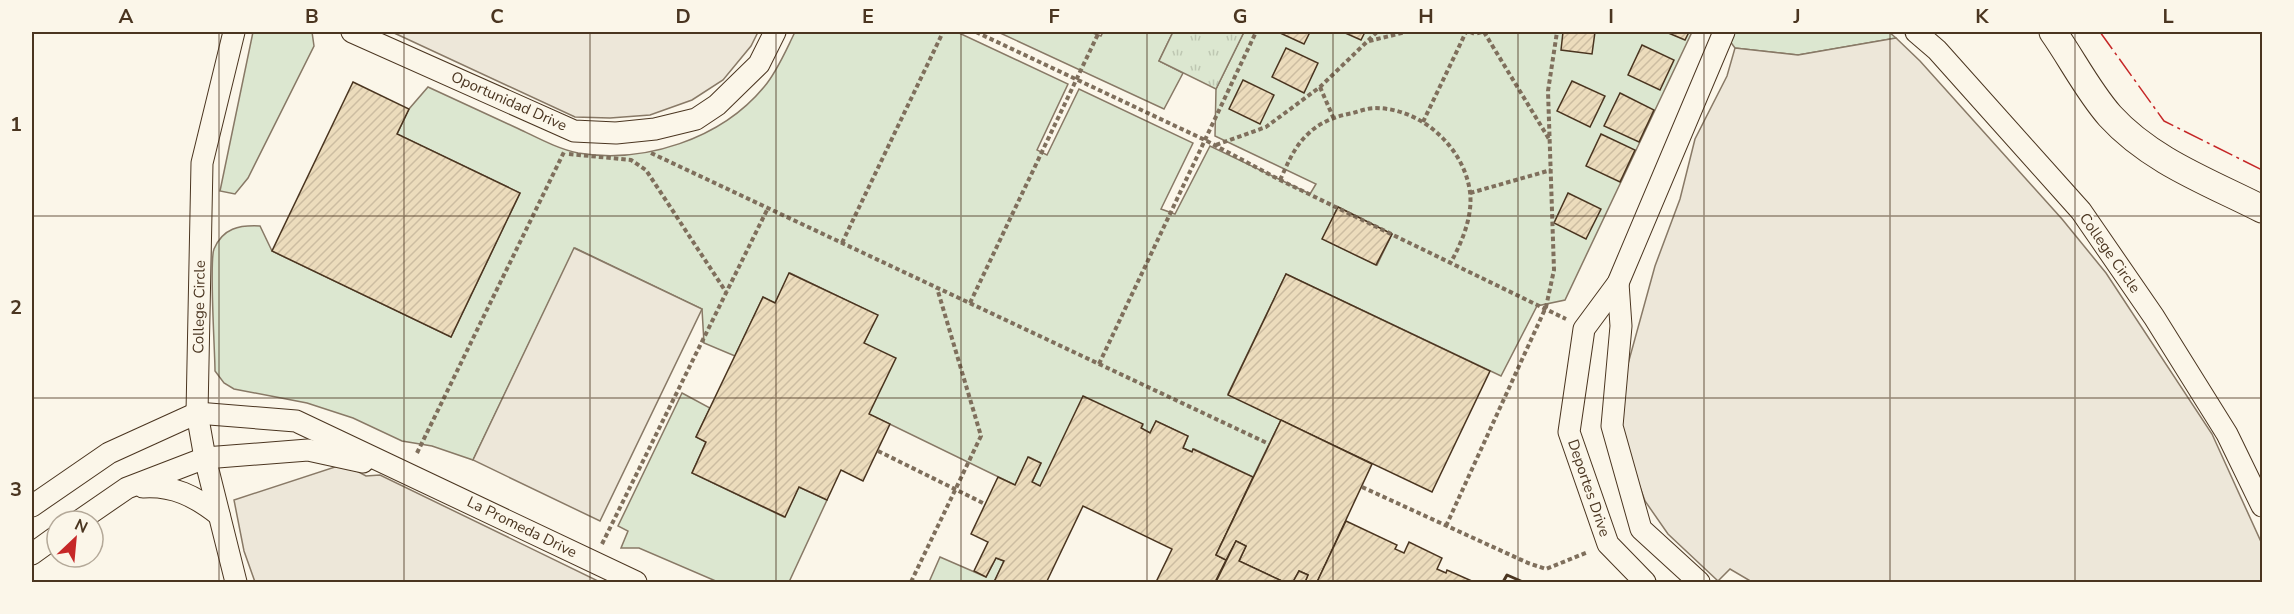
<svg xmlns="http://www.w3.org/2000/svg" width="2294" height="614" viewBox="0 0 2294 614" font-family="'Nunito Sans',sans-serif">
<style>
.grass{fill:#dce7d0;stroke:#887966;stroke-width:1.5;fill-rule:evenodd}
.park{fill:url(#park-tufts);stroke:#887966;stroke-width:1.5}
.parking{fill:#ede7d9;stroke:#887966;stroke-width:1.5}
.building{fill:url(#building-hatch);stroke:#4a3520;stroke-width:1.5}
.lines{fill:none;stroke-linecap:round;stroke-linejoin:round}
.minor-casing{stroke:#4a3520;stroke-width:23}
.tertiary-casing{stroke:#4a3520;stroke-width:29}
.path{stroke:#7f6f5c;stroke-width:4;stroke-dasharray:4.5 3;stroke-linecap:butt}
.minor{stroke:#fbf6e9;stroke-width:21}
.tertiary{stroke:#fbf6e9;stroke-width:27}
.wall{stroke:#4a3520;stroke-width:3}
.power{stroke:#c62828;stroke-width:1.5;stroke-dasharray:21 4.5 3 4.5;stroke-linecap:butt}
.grid{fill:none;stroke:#4a3520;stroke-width:1.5;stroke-opacity:0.55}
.labels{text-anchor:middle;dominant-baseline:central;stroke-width:4.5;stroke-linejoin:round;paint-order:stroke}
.street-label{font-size:15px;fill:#4a3520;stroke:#fbf6e9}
.neatline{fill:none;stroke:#4a3520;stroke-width:2}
.grid-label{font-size:20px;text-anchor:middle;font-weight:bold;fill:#4a3520}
</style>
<defs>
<pattern id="park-tufts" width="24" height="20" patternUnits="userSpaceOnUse" patternTransform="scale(1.5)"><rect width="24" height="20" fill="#dce7d0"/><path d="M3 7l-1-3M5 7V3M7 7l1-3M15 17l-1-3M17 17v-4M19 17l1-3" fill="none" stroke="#bec7b2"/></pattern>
<pattern id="building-hatch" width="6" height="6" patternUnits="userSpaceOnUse" patternTransform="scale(1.5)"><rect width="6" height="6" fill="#ecdcbc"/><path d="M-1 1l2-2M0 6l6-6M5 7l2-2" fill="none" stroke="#ccbda1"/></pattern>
</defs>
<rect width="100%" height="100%" fill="#fbf6e9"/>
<!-- grass -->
<g class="grass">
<path d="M253 32H312L314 46 248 178 235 194 220 191Z"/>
<path d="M795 32H957L1068 84 1037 150 1047 155 1079 89 1193 143 1161 209 1175 214 1210 146 1310 194 1316 184 1215 136 1216 89 1244 32H1692L1565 300 1537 306 1501 376 1286 274 1228 394 1281 420 1253 477 1194 449 1192 452 1183 448 1188 436 1156 421 1150 433 1141 428 1143 425 1040 486 1032 482 1041 463 1029 457 1015 485 869 414 864 343 877 315 790 273 775 303 763 297 735 356 704 343 702 309 575 248 473 460 432 446 402 441 353 418 307 403 234 389 224 383 215 371C215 351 209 261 214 249 223 228 239 225 260 226L272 251 451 337 520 193 397 134 409 109 428 87C458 101 489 115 519 129 538 138 558 149 578 153 644 164 721 139 764 87 777 72 786 50 795 32ZM1338 207 1392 234 1377 265 1323 239Z"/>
<path d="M998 32H1090L1101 36 1103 32H1173L1159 61 1183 73 1164 109Z"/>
<path d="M1733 32H1889L1896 38 1798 55 1735 48 1729 40Z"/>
<path d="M682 393 710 408 696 437 706 442 692 473 784 517 799 487 827 500 789 582H718L639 548H621L628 531 618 526Z"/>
<path d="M940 557 986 577 996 558 1004 561 994 582H929Z"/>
</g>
<!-- park -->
<path class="park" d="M1173 32H1244L1216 89 1159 61Z"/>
<!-- parking -->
<g class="parking">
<path d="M392 32H758L751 46 723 80 692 100 650 115 610 118 575 117Z"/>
<path d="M1896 38 1920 61 2062 219 2106 273 2212 434 2262 544V582H1752L1730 569 1718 581 1668 534 1645 501 1632 465 1621 424 1623 382 1655 266 1680 199 1695 139 1727 76 1735 48 1798 55Z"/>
<path d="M574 248 702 309 600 521 473 460Z"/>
<path d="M344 464 366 476 380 475 596 580 589 582H255L244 551 234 500Z"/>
</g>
<!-- building -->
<g class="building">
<path d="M1278 32H1310L1304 44Z"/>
<path d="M1343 32H1365L1361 40Z"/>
<path d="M1563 32H1595L1592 54 1561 50Z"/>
<path d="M1666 32H1689L1685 40Z"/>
<path d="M1642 45 1674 60 1660 90 1628 75Z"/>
<path d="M1286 48 1318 63 1304 93 1272 77Z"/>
<path d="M1243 80 1274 95 1260 124 1229 109Z"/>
<path d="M1572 81 1605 96 1590 127 1557 111Z"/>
<path d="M353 82 409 109 397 134 520 193 451 337 272 251Z"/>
<path d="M1620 93 1654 110 1639 142 1604 126Z"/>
<path d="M1601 134 1635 150 1620 182 1586 166Z"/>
<path d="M1568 193 1601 209 1586 239 1554 223Z"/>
<path d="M1338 207 1392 234 1376 265 1322 239Z"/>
<path d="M789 273 878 315 864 343 896 358 869 414 890 424 863 481 841 470 827 500 799 487 785 517 692 473 706 442 696 437 763 297 775 303Z"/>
<path d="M1286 274 1490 371 1432 492 1228 395Z"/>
<path d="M1083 396 1143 424 1141 428 1150 433 1156 421 1188 436 1183 448 1192 452 1193 449 1253 477 1216 555 1226 560 1215 582H1156L1172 549 1083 506 1047 581 1050 582H994L1004 561 996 558 986 577 974 571 988 542 971 534 998 477 1015 485 1028 457 1041 463 1032 482 1040 486Z"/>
<path d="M1281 420 1372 464 1317 582H1305L1308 575 1299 571 1293 582H1284L1239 561 1246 546 1236 541 1226 560 1216 555Z"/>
<path d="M1346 521 1397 545 1395 549 1404 553 1409 542 1442 558 1437 569 1446 573 1447 570 1474 582H1317Z"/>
<path d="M1236 541 1246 546 1239 561 1284 582H1216Z"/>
<path d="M1299 571 1308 575 1305 582H1293Z"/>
</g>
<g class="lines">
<!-- minor casing -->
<g class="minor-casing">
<g id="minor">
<path d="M234 32 202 163 197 413 205 458 236 582"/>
<path d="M352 32 574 131 616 133 655 129 696 119 717 105 759 64 775 32"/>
<path d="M1916 32 1937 50 2081 211 2154 317 2227 434 2262 506"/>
<path d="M1618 283 1621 326 1612 426 1641 529 1699 582"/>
<path d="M143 487C173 485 195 496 219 515"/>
<path d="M32 506 109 453 197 413 296 421 636 582"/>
<path d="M79 521 127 488 205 458 308 450 363 462"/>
<path d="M32 554 57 536"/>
<path d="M1645 582 1608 544 1569 432 1584 329 1618 283 1724 32"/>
</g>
</g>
<!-- tertiary casing -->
<g class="tertiary-casing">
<path id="tertiary" d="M2053 32C2072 59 2088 91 2110 116 2151 161 2209 182 2262 209"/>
</g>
<!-- path -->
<g class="path">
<path d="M976 32 1205 140 1280 180 1566 319"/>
<path d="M1470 32 1475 34 1482 32"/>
<path d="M1484 32 1549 139"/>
<path d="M1369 41 1406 32"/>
<path d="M1320 87 1333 117"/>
<path d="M1423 122 1466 32"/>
<path d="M1216 145 1266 127 1320 87 1377 32"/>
<path d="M651 153 1269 444"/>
<path d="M569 154 631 160 646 170 726 292"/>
<path d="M1280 180C1288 163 1294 147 1308 134 1320 122 1336 116 1353 113 1360 111 1368 108 1375 108 1421 108 1464 147 1470 192 1473 216 1462 242 1451 262"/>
<path d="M1470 193 1551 170"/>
<path d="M842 243 943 32"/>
<path d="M970 303 1099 32"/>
<path d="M1099 364 1256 32"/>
<path d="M878 451 985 504"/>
<path d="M417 453 565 150"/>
<path d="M1362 487 1528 563 1546 569 1588 552"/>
<path d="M1446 526 1546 307 1554 270 1548 91 1557 32"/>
<path d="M602 544 768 208"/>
<path d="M911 582 981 436 937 288"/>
</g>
<!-- minor -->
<use href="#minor" class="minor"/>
<!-- tertiary -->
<use href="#tertiary" class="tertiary"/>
<!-- wall -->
<path class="wall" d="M1503 582 1507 575 1523 582"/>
<!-- power -->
<path class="power" d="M2100 32 2164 121 2262 170"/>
</g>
<!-- grid -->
<path class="grid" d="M219 32V582M404 32V582M590 32V582M776 32V582M961 32V582M1147 32V582M1333 32V582M1518 32V582M1704 32V582M1890 32V582M2075 32V582M32 216H2262M32 398H2262"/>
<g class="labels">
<!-- street labels -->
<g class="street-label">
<text transform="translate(509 101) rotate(24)">Oportunidad Drive</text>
<text transform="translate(2110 253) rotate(55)">College Circle</text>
<text transform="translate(199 307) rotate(-89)">College Circle</text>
<text transform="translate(1589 488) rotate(71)">Deportes Drive</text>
<text transform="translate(522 527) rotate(26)">La Promeda Drive</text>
</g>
</g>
<!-- border -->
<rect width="2294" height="614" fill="none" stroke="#fbf6e9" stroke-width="66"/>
<!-- north arrow -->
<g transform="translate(75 539) rotate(26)"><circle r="28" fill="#fbf6e9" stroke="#b4a999" stroke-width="1.5"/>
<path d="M0-4.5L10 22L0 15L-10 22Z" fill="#c62828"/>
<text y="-9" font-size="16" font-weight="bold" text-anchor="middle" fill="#4a3520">N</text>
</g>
<rect x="33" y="33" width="2228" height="548" class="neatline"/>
<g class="grid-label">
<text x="126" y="23">A</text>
<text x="312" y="23">B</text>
<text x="497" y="23">C</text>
<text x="683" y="23">D</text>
<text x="868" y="23">E</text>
<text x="1054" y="23">F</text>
<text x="1240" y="23">G</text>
<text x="1426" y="23">H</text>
<text x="1611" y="23">I</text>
<text x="1797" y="23">J</text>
<text x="1982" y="23">K</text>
<text x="2168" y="23">L</text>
<text x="16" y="131">1</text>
<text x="16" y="314">2</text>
<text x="16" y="496">3</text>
</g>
</svg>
